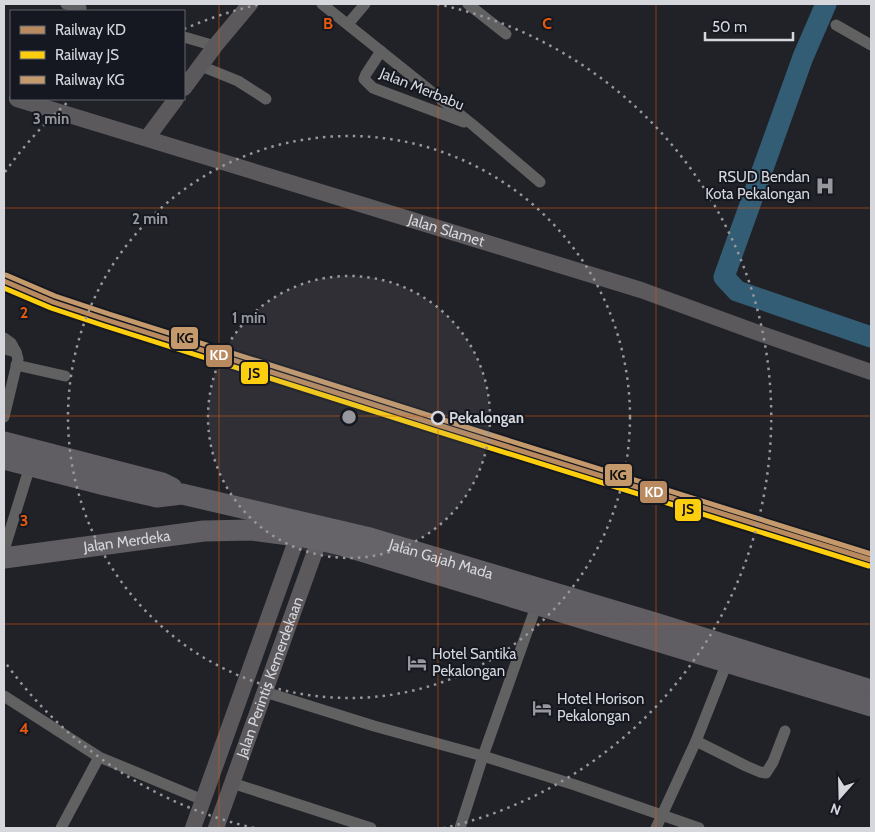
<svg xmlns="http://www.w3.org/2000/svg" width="875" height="832" viewBox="0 0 875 832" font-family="Cabin,sans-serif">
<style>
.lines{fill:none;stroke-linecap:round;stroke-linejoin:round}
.river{stroke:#335d74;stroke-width:21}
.street{stroke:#626162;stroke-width:11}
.secondary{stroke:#5c595d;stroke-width:16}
.highway{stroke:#605e62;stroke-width:21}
.rail-1-casing{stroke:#151820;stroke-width:9}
.rail-2-casing{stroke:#151820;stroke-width:9}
.rail-3-casing{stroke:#151820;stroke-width:9}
.rail-1{stroke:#b98a60;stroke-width:5}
.rail-2{stroke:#fcce0d;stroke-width:5}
.rail-3{stroke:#c49a6c;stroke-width:5}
.grid{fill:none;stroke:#e8590c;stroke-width:1;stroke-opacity:0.55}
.ring{fill:none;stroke:#96989d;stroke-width:2.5;stroke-dasharray:2.5 5}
.stop-dot{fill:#151820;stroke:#d5d7dd;stroke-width:2.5}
.labels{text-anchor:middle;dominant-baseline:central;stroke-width:4;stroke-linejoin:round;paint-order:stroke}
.street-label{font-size:15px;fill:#d5d7dd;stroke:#151820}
.poi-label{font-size:15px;fill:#d5d7dd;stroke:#151820;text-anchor:start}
.stop-label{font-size:15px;font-weight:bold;fill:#d5d7dd;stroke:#151820;text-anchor:start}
.grid-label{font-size:16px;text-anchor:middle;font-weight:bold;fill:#e8590c;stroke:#151820;stroke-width:4;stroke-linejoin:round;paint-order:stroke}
.centre{fill:#96989d;stroke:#151820;stroke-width:2.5}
.ring-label{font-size:15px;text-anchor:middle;font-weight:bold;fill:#96989d;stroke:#151820;stroke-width:4;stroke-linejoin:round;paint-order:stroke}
.line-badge{stroke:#151820;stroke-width:2}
.badge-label{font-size:14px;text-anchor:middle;font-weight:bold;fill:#fff}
.pale-badge-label{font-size:14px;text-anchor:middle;font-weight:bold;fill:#111}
</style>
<rect width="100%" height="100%" fill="#212227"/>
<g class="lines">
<!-- river -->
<path class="river" d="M826 4 803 57 724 277 737 291 871 337"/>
<!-- street -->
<g class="street">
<path d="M66 4 81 8 79 11"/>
<path d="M322 4 473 125 540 182"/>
<path d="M468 4 506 34"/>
<path d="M348 24 365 4"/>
<path d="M836 25 871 45"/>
<path d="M184 37 215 46"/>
<path d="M381 51 366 74 364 79 373 88 464 122"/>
<path d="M201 66 238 81 266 99"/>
<path d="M4 338 11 343 16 352"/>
<path d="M4 349 16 352 18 359 4 417"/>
<path d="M16 365 65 376"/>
<path d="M4 550 30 466"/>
<path d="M265 692 374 726 483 756 575 785 699 828"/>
<path d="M4 696 99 757 203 800"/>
<path d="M696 741 746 766 760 772 766 773 773 762 785 731"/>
<path d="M232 783 371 828"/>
<path d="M61 828 99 757"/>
<path d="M460 828 483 756 538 601"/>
<path d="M656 828 696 741 728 660"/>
</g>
<!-- secondary -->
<g class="secondary">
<path d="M184 88 215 46 250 4"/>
<path id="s1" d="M17 99 641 290 753 331 871 372"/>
<path d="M147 138 176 99"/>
<path d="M193 828 301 527"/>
<path id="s2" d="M216 828 323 529"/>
</g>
<!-- highway -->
<g class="highway">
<path d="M4 442 162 483 172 488"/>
<path id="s3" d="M4 459 105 485 157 497 182 494 370 538 652 622 871 690"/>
<path id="s4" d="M4 558 204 531 251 530 297 536 320 540 341 545 871 706"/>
</g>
<!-- rail-1 casing -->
<g class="rail-1-casing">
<path id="rail-1" d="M4 281 53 302 107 320 435 424 871 560"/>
</g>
<!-- rail-2 casing -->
<g class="rail-2-casing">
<path id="rail-2" d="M4 288 51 308 105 326 433 430 869 566"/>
</g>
<!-- rail-3 casing -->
<g class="rail-3-casing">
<path id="rail-3" d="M6 275 55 296 109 314 437 418 871 554"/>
</g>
<!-- rail-1 -->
<use href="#rail-1" class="rail-1"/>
<!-- rail-2 -->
<use href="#rail-2" class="rail-2"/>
<!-- rail-3 -->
<use href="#rail-3" class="rail-3"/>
</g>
<!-- grid -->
<path class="grid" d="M219 4V828M438 4V828M656 4V828M4 208H871M4 416H871M4 624H871"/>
<!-- distance rings -->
<circle cx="349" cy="417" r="141" fill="#96989d" fill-opacity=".12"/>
<g class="ring">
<circle cx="349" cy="417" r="141"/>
<circle cx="349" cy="417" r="281"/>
<path d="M254 828A422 422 0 0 1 5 662M5 172A422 422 0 0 1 69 101M184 29A422 422 0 0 1 261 4M437 4A422 422 0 0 1 444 828"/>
</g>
<!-- icons -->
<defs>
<g id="hospital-bare" transform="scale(1.5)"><path d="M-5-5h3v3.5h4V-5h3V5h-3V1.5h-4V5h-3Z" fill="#96989d" stroke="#151820" stroke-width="2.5" paint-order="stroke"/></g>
<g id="hotel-bare" transform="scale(1.5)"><path d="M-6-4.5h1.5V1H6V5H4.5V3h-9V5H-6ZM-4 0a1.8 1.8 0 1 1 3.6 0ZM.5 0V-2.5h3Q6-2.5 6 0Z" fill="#96989d" stroke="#151820" stroke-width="2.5" paint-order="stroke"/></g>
</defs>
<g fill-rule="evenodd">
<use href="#hospital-bare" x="825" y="186"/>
<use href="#hotel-bare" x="417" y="663"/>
<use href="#hotel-bare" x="542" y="708"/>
</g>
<!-- markers -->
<circle class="stop-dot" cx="438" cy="418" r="6"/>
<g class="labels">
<!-- street labels -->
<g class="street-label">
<text transform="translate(422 89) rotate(22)">Jalan Merbabu</text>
<text stroke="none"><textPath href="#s1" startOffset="449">Jalan Slamet</textPath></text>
<text stroke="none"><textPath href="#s4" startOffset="124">Jalan Merdeka</textPath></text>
<text stroke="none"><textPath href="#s3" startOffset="450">Jalan Gajah Mada</textPath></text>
<text stroke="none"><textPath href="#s2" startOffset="160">Jalan Perintis Kemerdekaan</textPath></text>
</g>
<!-- poi labels -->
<g class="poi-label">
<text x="810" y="177" text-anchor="end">RSUD Bendan<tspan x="810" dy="17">Kota Pekalongan</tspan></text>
<text x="432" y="654">Hotel Santika<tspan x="432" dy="17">Pekalongan</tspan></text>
<text x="557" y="699">Hotel Horison<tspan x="557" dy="17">Pekalongan</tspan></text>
</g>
<!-- stop labels -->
<g class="stop-label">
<text x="449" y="418">Pekalongan</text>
</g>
</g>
<g class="grid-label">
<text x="328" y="29">B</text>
<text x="547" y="29">C</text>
<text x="24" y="318">2</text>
<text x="24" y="526">3</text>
<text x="24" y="734">4</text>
</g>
<circle cx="349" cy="417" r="8" class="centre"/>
<g class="ring-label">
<text x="51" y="124">3 min</text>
<text x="150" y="224">2 min</text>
<text x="249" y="323">1 min</text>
</g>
<g class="line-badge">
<rect x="170" y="326" width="29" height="24" rx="5" fill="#c49a6c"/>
<rect x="205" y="344" width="28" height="24" rx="5" fill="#b98a60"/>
<rect x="240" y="361" width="29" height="24" rx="5" fill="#fcce0d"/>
<rect x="604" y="463" width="29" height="24" rx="5" fill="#c49a6c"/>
<rect x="639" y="480" width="29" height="24" rx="5" fill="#b98a60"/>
<rect x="674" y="498" width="28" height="24" rx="5" fill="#fcce0d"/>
</g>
<g class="badge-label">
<text x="219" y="360">KD</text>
<text x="654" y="497">KD</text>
</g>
<g class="pale-badge-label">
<text x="185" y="343">KG</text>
<text x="254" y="378">JS</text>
<text x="618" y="480">KG</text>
<text x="688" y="514">JS</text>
</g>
<!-- border -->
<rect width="875" height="832" fill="none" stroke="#d5d7dd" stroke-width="10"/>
<!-- legend -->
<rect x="10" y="10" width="175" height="90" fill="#151820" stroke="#62646c"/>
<rect x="20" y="26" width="25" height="8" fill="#b98a60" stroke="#62646c"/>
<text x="55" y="35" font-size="15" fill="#d5d7dd">Railway KD</text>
<rect x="20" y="51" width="25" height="8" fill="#fcce0d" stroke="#62646c"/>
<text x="55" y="60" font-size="15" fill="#d5d7dd">Railway JS</text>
<rect x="20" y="76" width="25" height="8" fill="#c49a6c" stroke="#62646c"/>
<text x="55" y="85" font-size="15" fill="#d5d7dd">Railway KG</text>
<!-- north arrow -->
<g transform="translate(840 797) rotate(200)" stroke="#151820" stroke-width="4" paint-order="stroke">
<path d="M0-4L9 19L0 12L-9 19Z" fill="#d5d7dd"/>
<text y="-8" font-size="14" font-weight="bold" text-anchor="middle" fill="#d5d7dd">N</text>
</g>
<!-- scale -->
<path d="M705 32v8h88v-8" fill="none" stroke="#d5d7dd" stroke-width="2.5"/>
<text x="712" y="32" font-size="15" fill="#d5d7dd" stroke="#151820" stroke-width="4" paint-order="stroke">50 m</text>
</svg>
